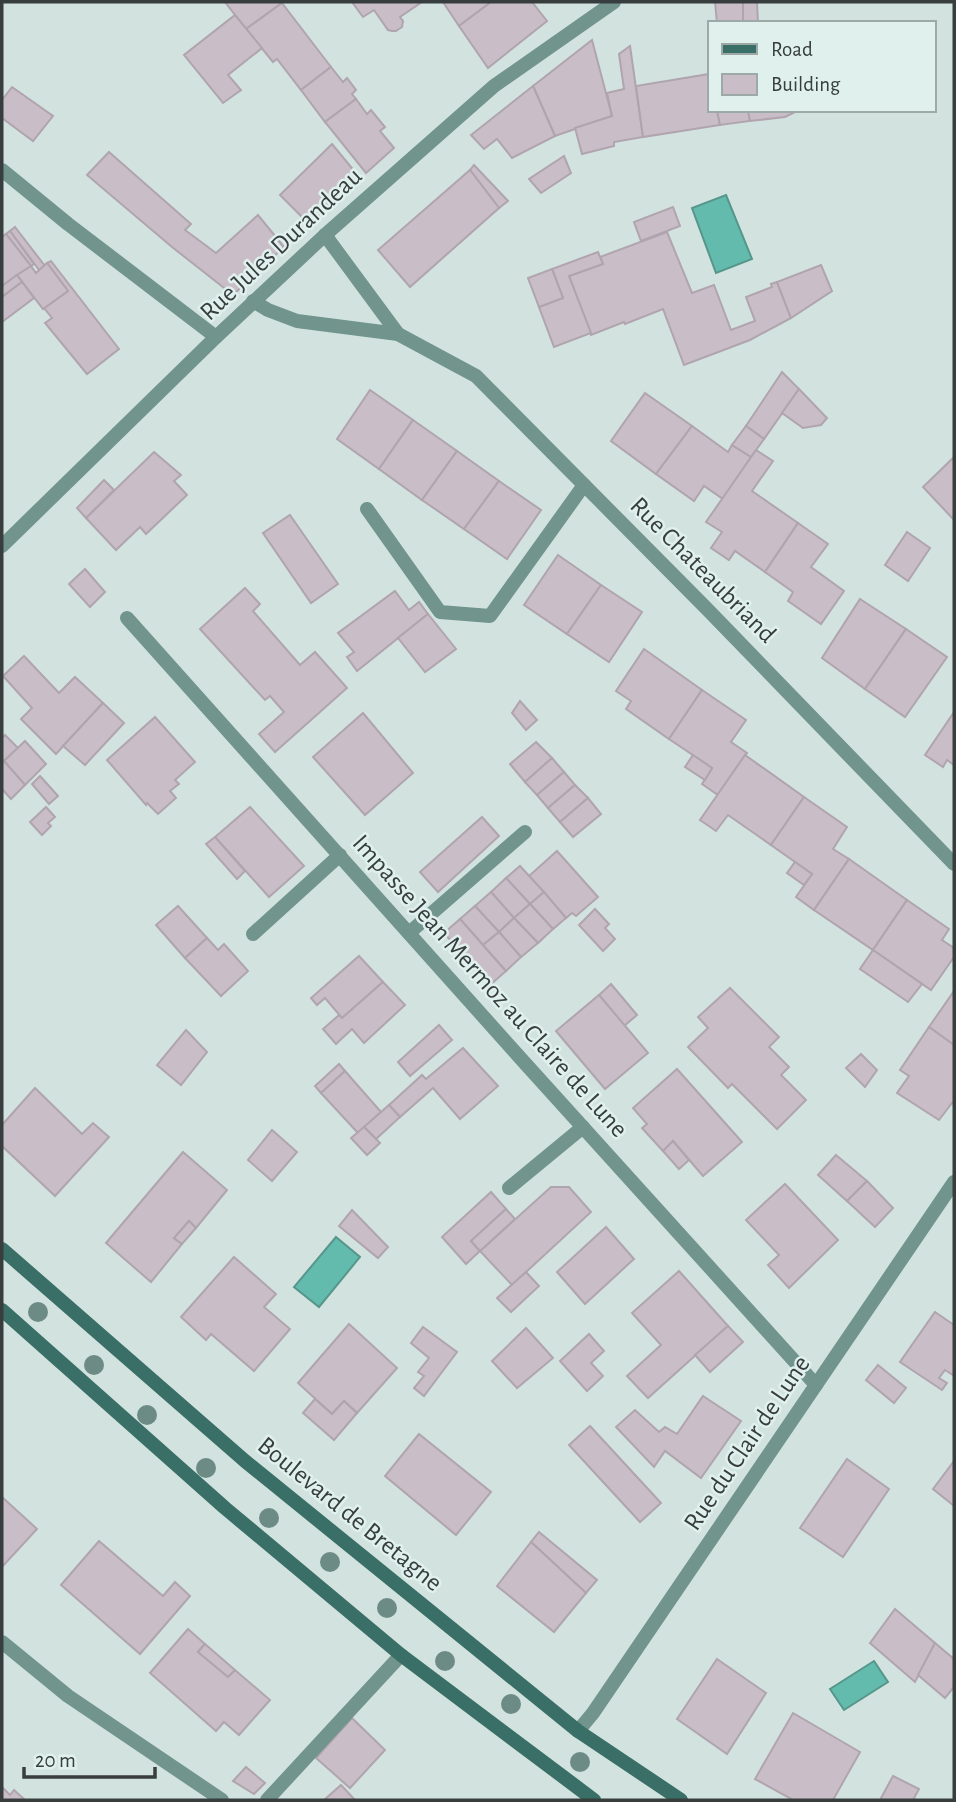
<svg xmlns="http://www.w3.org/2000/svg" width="956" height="1802" viewBox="0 0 956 1802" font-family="'Alegreya Sans',sans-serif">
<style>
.water{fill:#63bbad;stroke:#56968b;stroke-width:2}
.building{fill:#c9bec8;stroke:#b0a4ae;stroke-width:2}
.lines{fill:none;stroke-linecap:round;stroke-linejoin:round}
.lane{stroke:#71948d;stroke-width:14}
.street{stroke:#71948d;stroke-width:14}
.secondary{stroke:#396f66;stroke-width:14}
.tree{fill:#6d8b85}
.labels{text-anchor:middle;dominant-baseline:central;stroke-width:5;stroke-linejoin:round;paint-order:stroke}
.street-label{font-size:26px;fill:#373e3d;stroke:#dff0ed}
</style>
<rect width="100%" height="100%" fill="#d2e3df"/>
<!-- water -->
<g class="water">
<path d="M726 195 752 259 716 273 692 208Z"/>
<path d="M336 1237 360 1257 319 1307 294 1287Z"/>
<path d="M874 1661 888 1682 844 1710 830 1689Z"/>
</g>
<!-- building -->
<g class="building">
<path d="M225 2H281L282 3 246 29Z"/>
<path d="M352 2H422L400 17 403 21 402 27 396 31H392L388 30 374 10 363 17Z"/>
<path d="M443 2H491L459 26Z"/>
<path d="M491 2H532L547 21 488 68 459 26Z"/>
<path d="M715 2H743V23H717Z"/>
<path d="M743 2H757L758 23H743Z"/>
<path d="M282 3 331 67 301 90 277 59 273 62 246 29Z"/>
<path d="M235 15 262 48 228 75 241 90 223 103 184 55Z"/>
<path d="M592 40 612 116 555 136 533 86Z"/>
<path d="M630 46 643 137 614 142V146L582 154 575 128 612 116 607 93 624 89 619 54Z"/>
<path d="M331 67 343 82 347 78 356 90 352 94 356 99 325 122 301 90Z"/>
<path d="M709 74V110H717L720 125 643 137 636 86Z"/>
<path d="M533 86 555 136 512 158 497 139 484 149 471 135Z"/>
<path d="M12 87 53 116 33 141 2 118V100Z"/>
<path d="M356 99 367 114 371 110 385 127 380 131 394 148 366 173 325 122Z"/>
<path d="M717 110H748L750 121 720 125Z"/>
<path d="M748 110H799L785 117 750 121Z"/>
<path d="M332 144 360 178 309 224 280 195Z"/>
<path d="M109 152 191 224 185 230 216 253 258 215 284 247 233 295 172 247 87 175Z"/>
<path d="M564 156 571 173 541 193 529 179Z"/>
<path d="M474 165 508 201 499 208 470 170Z"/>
<path d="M470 170 499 208 410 287 378 250Z"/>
<path d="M673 207 680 226 641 241 634 222Z"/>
<path d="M15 227 45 266 39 270 10 231Z"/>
<path d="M10 231 34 264 31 266 6 234Z"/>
<path d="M667 232 692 293 714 285 731 330 755 321 746 297 772 287 771 284 777 282 791 318 750 340 684 365 663 309 625 324 624 322 591 335 569 276 603 264 600 257Z"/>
<path d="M6 234 31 266 2 286V237Z"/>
<path d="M598 252 603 264 569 276 591 333 554 347 539 307 563 298 552 269Z"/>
<path d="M51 261 119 349 87 374 45 323 52 318 44 308 68 291 47 263Z"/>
<path d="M47 263 68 291 43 309 17 275 31 266 36 273Z"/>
<path d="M821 265 832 291 791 318 777 282Z"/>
<path d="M552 269 563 298 539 307 528 278Z"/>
<path d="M17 275 22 282 2 297V286Z"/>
<path d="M22 282 34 298 2 322V297Z"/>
<path d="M782 372 799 389 764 439 746 426Z"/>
<path d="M799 389 827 418 821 425 803 428 782 413Z"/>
<path d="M370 390 413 420 379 469 337 439Z"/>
<path d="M645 393 692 426 656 474 611 441Z"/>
<path d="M413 420 457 451 422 500 379 469Z"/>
<path d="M692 426 728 452 732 445 751 457 723 499 704 486 694 501 656 474Z"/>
<path d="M746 426 764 439 751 457 732 445Z"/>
<path d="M756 450 773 461 752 491 798 523 765 572 735 551 729 560 711 548 722 532 706 522Z"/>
<path d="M457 451 499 481 464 529 422 500Z"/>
<path d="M154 452 181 475 174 481 187 495 146 534 140 527 116 550 86 518Z"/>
<path d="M953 458 954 459V520L923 487Z"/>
<path d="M104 480 114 490 86 518 77 508Z"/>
<path d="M499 481 541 510 507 559 464 529Z"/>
<path d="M290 515 338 584 311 603 263 533Z"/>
<path d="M798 523 828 544 811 567 844 591 821 624 788 601 793 592 765 572Z"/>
<path d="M907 532 930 548 908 581 885 565Z"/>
<path d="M558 555 601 585 567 634 524 605Z"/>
<path d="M85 569 105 592 90 607 69 584Z"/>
<path d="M601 585 642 612 609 662 567 634Z"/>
<path d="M245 588 260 604 253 611 300 665 315 652 347 688 275 752 259 734 284 712 270 696 265 700 200 629Z"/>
<path d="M395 591 409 610 419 602 428 614 357 671 347 657 354 652 338 633Z"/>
<path d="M860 599 906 629 865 689 822 658Z"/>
<path d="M428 614 456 649 425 672 398 638Z"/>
<path d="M906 629 947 657 905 717 865 689Z"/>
<path d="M644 649 702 690 669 739 626 709 631 701 616 691Z"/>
<path d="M24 656 59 693 75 677 103 703 56 754 21 719 32 708 3 676Z"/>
<path d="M702 690 746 720 731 742 747 753 718 795 702 784 712 768 669 739Z"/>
<path d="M520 701 537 720 526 730 512 713Z"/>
<path d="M103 703 124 723 85 765 63 746Z"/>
<path d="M954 712V765L947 760 943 767 925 755Z"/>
<path d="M363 713 413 773 365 815 313 757Z"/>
<path d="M155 717 195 762 175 780 179 784 170 791 176 798 158 814 147 803 146 805 107 760Z"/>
<path d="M5 735 18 748 4 761 2 759V738Z"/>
<path d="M25 741 46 764 25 785 4 761Z"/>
<path d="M536 742 552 758 525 782 510 764Z"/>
<path d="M693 755 712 768 705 780 685 767Z"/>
<path d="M745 755 804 797 771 845 728 815 716 831 700 820Z"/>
<path d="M552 758 564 772 537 795 525 782Z"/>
<path d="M4 761 25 785 11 799 2 789V764Z"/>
<path d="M564 772 575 785 548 808 537 795Z"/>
<path d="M40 776 58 796 49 804 32 784Z"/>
<path d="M575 785 588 798 560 822 548 808Z"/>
<path d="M804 797 847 827 833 849 849 859 814 910 796 897 812 874 771 845Z"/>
<path d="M588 798 601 814 573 837 560 822Z"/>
<path d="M46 807 55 817 48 823 51 826 42 835 30 822Z"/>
<path d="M250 807 304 866 269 897 215 837Z"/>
<path d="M482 817 499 836 438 892 420 872Z"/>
<path d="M215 837 245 871 237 879 206 844Z"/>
<path d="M557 851 598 897 576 916 572 913 566 918 529 876Z"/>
<path d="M849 859 907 900 873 950 814 910Z"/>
<path d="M795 862 812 874 804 885 787 873Z"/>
<path d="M520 866 544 892 530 904 506 878Z"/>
<path d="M506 878 530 904 514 918 491 892Z"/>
<path d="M491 892 514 918 499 932 475 906Z"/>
<path d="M544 892 566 918 553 929 530 904Z"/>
<path d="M907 900 949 929 942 940 954 948V957L931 990 873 950Z"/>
<path d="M530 904 553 929 538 943 514 918Z"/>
<path d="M178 906 207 938 185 958 156 925Z"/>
<path d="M475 906 499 932 483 945 460 919Z"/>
<path d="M595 909 609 924 605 928 615 939 603 951 579 925Z"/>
<path d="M514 918 538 943 521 957 499 932Z"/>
<path d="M460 919 506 971 490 985 444 933Z"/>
<path d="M499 932 521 957 506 971 483 945Z"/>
<path d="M207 938 218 950 224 944 248 971 221 996 185 958Z"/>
<path d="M873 950 922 984 908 1002 860 969Z"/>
<path d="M359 956 383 982 342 1018 325 998 317 1005 311 998Z"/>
<path d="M383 982 405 1005 364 1043 352 1029 336 1044 323 1029 339 1015 342 1018Z"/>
<path d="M611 984 637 1015 624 1026 599 995Z"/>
<path d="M730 988 779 1037 769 1047 789 1067 781 1075 806 1100 777 1129 732 1084 728 1088 688 1047 708 1028 698 1017Z"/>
<path d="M954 991V1045L929 1027Z"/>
<path d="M599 995 648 1053 605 1089 556 1031Z"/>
<path d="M439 1025 452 1040 410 1076 398 1062Z"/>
<path d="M929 1027 954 1045V1104L952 1103 939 1120 897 1093 909 1076 900 1070Z"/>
<path d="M186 1030 207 1052 181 1085 157 1065Z"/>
<path d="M463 1048 498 1086 460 1119 433 1088 400 1117 389 1105 422 1075 426 1079Z"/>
<path d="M861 1054 877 1070 865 1087 846 1068Z"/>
<path d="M339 1064 345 1071 321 1093 315 1086Z"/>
<path d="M677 1069 742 1142 703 1176 673 1141 663 1151 642 1128 647 1124 633 1108Z"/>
<path d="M345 1071 381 1112 358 1133 321 1093Z"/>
<path d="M35 1088 82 1134 93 1123 109 1137 55 1196 2 1146V1125Z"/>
<path d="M389 1105 400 1117 376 1139 364 1127Z"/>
<path d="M364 1127 380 1143 367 1155 351 1138Z"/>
<path d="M272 1130 297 1152 272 1181 248 1160Z"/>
<path d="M673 1141 689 1160 679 1169 663 1151Z"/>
<path d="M183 1152 227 1190 196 1228 189 1221 174 1238 182 1244 151 1282 106 1243Z"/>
<path d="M836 1155 867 1181 847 1201 818 1175Z"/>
<path d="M867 1181 893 1208 875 1227 847 1201Z"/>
<path d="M785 1184 838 1240 789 1288 768 1265 779 1255 746 1220Z"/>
<path d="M551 1187H569L591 1212 512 1285 480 1251Z"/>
<path d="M491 1192 506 1209 471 1241 480 1251 466 1264 442 1237Z"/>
<path d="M506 1209 515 1219 480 1251 471 1241Z"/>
<path d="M352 1210 388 1247 378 1258 339 1226Z"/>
<path d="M189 1221 196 1228 182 1244 174 1238Z"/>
<path d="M606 1227 634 1259 585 1304 557 1272Z"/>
<path d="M234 1257 276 1294 264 1307 290 1329 254 1371 211 1334 206 1340 181 1317Z"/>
<path d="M679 1271 728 1326 648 1398 627 1376 661 1345 632 1313Z"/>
<path d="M526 1272 539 1286 511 1312 497 1298Z"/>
<path d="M935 1312 954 1325V1373L953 1375 945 1370 939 1378 947 1383 942 1390 900 1362Z"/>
<path d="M349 1324 397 1368 357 1413 344 1401 332 1414 298 1383Z"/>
<path d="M728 1326 743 1342 710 1372 695 1355Z"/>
<path d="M423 1327 457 1352 424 1396 414 1388 424 1376 418 1372 429 1358 411 1343Z"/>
<path d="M526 1328 553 1358 517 1388 492 1361Z"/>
<path d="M589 1334 604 1351 591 1363 603 1376 587 1391 560 1361Z"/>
<path d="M878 1365 906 1388 894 1403 866 1380Z"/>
<path d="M703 1396 741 1421 701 1478 665 1451 654 1467 616 1427 635 1410 659 1432 665 1427 677 1434Z"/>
<path d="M315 1399 332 1414 344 1401 357 1413 334 1440 303 1413Z"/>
<path d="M590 1426 661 1503 640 1522 569 1445Z"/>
<path d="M419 1434 491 1492 456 1535 385 1476Z"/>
<path d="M847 1459 889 1489 843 1557 800 1528Z"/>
<path d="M954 1461V1506L933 1489Z"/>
<path d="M2 1497 37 1529 2 1567Z"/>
<path d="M539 1532 597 1580 586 1593 531 1542Z"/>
<path d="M99 1541 163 1596 175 1582 190 1596 140 1654 61 1585Z"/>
<path d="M531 1542 586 1593 554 1632 497 1586Z"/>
<path d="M895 1609 935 1643 915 1682 870 1643Z"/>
<path d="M188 1629 205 1644 198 1652 228 1677 235 1670 270 1700 239 1735 224 1722 216 1731 150 1673Z"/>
<path d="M935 1643 954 1659V1687L945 1698 918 1675Z"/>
<path d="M205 1644 235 1670 228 1677 198 1652Z"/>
<path d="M717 1659 766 1693 727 1754 677 1719Z"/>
<path d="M793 1713 860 1752 833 1800H793L755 1779Z"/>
<path d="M352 1718 385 1750 350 1788 316 1758Z"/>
<path d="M246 1767 265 1783 254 1794 233 1781Z"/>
<path d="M893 1776 919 1789 913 1800H880Z"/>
<path d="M341 1785 355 1800H324Z"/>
<path d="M2 1787 10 1795 14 1790 25 1800H2Z"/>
</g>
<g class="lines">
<!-- lane -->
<g class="lane">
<path d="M367 509 440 612 490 616 584 485"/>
<path d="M409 933 525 832"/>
<path d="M253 934 340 855"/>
<path d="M509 1188 583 1127"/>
</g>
<!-- street -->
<g class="street">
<path d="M2 170 68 224 216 337"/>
<path d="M325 235 398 334"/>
<path d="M253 301 268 310 297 321 398 334 476 376 709 611 954 864"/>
<path d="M2 546 216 337 325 235 494 86 614 2"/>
<path d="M127 618 523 1061 816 1385"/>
<path d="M2 1642 68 1696 222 1800"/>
<path d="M578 1731 593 1713 954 1182"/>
<path d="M267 1800 401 1655"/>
</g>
<!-- secondary -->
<g class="secondary">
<path d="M2 1249 245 1461 578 1731 681 1800"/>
<path d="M2 1310 225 1508 401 1655 594 1800"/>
</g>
</g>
<!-- trees -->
<g class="tree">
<circle cx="38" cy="1312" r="10"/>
<circle cx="94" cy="1365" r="10"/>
<circle cx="147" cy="1415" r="10"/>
<circle cx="206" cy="1468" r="10"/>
<circle cx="269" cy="1518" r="10"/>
<circle cx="330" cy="1562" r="10"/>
<circle cx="387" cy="1608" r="10"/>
<circle cx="445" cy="1661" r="10"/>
<circle cx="511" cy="1704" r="10"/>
<circle cx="580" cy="1762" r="10"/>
</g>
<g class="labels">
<!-- street labels -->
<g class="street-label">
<text transform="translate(281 244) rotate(-43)">Rue Jules Durandeau</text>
<text transform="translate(703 570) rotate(45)">Rue Chateaubriand</text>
<text transform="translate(490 986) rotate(48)">Impasse Jean Mermoz au Claire de Lune</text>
<text transform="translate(747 1443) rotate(-56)">Rue du Clair de Lune</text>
<text transform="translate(350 1514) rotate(39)">Boulevard de Bretagne</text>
</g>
</g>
<!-- border -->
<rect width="956" height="1802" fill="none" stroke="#373e3d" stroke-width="7"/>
<!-- legend -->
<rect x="708" y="21" width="228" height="91" fill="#dff0ed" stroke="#9ca9a7" stroke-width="2"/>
<rect x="722" y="44" width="35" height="10" fill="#396f66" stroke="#9ca9a7" stroke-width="2"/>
<text x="771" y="56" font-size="21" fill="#373e3d">Road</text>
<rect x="722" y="74" width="35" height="21" fill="#c9bec8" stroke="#9ca9a7" stroke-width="2"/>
<text x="771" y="91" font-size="21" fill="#373e3d">Building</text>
<!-- scale -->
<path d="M24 1767v10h131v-10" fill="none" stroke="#373e3d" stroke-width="3.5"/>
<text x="35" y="1767" font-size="21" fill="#373e3d" stroke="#dff0ed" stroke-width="5" paint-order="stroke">20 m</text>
</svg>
